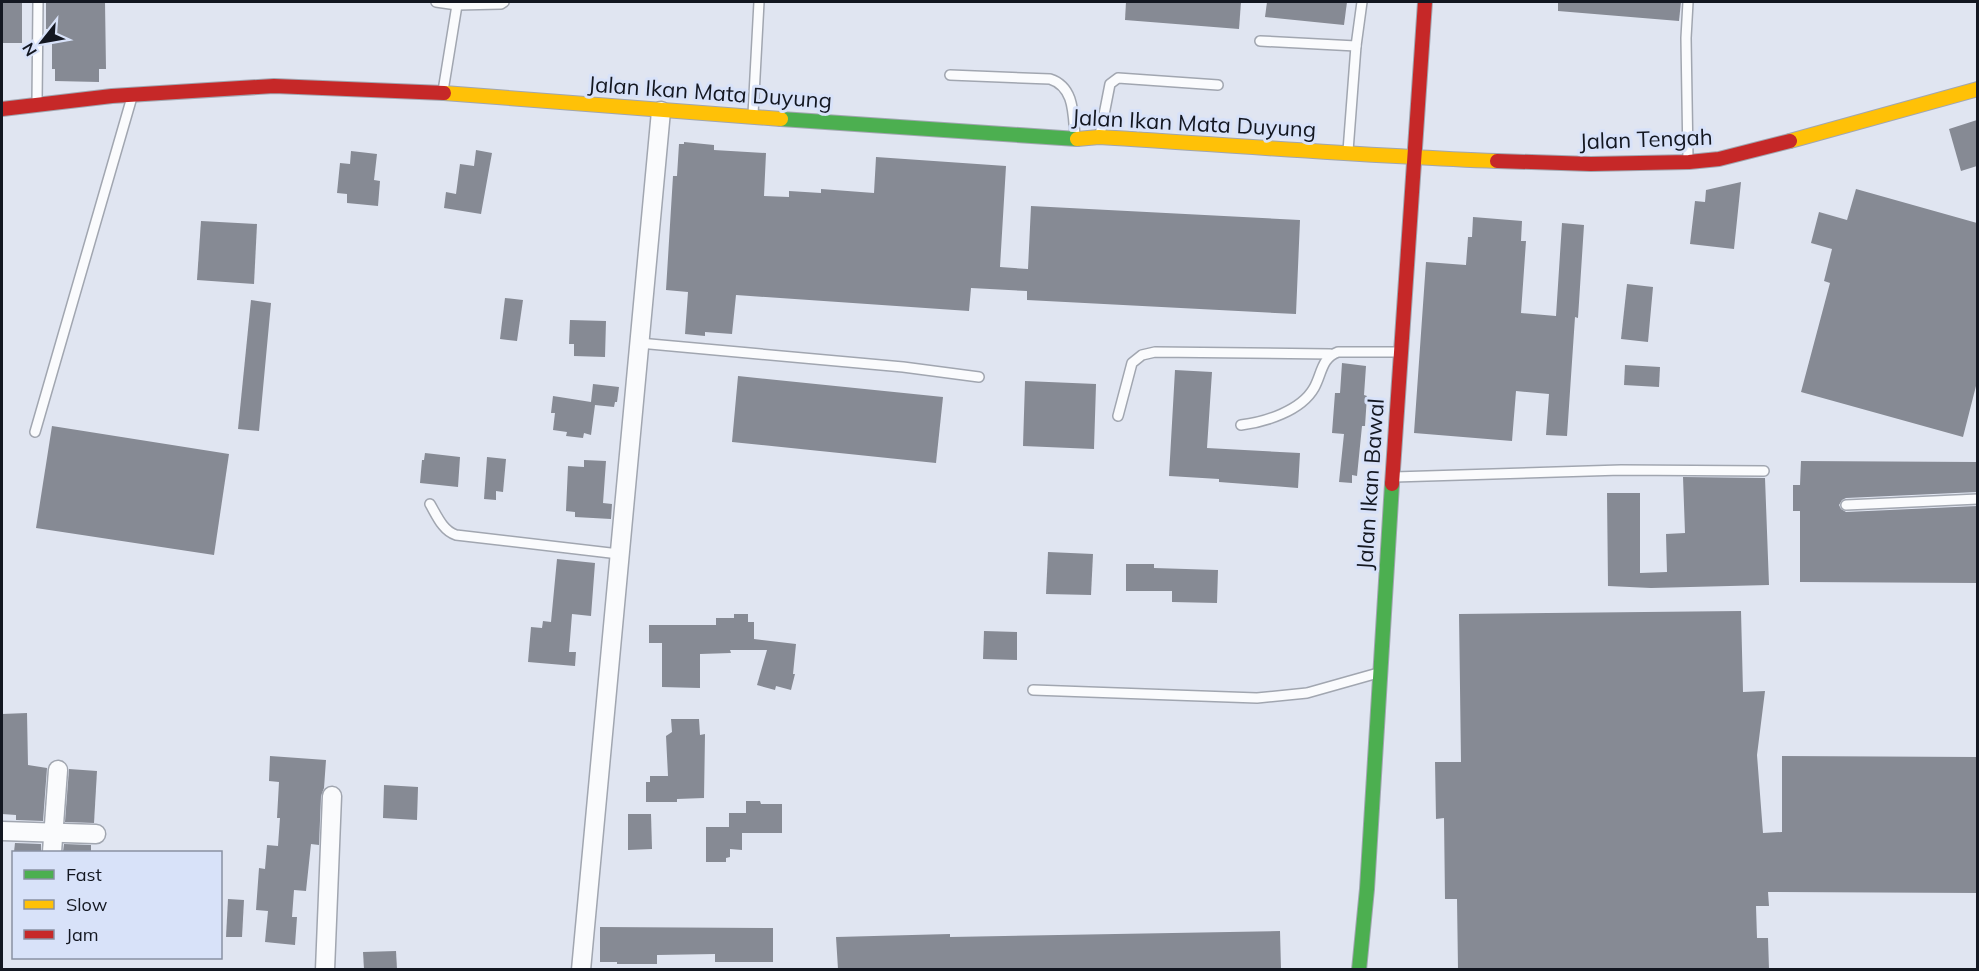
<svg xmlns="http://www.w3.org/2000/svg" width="1979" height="971" viewBox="0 0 1979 971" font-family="Mulish,sans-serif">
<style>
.building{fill:#868a94}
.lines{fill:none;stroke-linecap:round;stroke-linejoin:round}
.lane-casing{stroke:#a1a6b0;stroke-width:12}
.street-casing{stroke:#a1a6b0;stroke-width:21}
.fast-casing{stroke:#a1a6b0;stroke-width:16}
.slow-casing{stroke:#a1a6b0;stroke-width:16}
.jam-casing{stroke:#a1a6b0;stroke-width:16}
.lane{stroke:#fafbfd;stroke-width:9}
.street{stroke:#fafbfd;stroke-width:18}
.fast{stroke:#4caf50;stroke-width:14}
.slow{stroke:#ffc107;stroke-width:14}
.jam{stroke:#c62828;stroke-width:14}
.labels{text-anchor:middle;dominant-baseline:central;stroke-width:6;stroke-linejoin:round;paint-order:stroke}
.street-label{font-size:22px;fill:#131721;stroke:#d8e2f9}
</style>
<rect width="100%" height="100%" fill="#e0e5f1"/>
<!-- building -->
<g class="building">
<rect x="2" y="2" width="20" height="41"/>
<path d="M46 2H105L106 69H99V82L55 81V69H52V29H46Z"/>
<path d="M1126 2H1241L1239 29 1125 20Z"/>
<path d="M1267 2H1347L1344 25 1265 17Z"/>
<path d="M1558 2H1681L1679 21 1558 11Z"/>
<path d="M1977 120V166L1961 171 1949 129Z"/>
<path d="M684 142 714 145V150L766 153 764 196 789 197V191L821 193V189L874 193 876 157 1006 166 1000 267 1028 269 1031 206 1300 220 1296 314 1027 300V291L971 288 969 311 736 295 732 334 705 332V336L685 334 688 292 666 290 673 176H677L679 144H684Z"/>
<path d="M476 150 492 153 481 214 444 208 446 192 456 194 460 164 474 166Z"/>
<path d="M351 151 377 154 374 180 380 181 378 206 347 203V194L337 193 340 163 350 164Z"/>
<path d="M1741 182 1734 249 1690 244 1695 201 1705 202 1706 190Z"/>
<path d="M1856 189 1977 223V382L1963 437 1801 392 1830 283 1824 281 1832 249 1811 243 1819 212 1847 220Z"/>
<path d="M1473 217 1522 221 1521 241H1526L1521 313 1556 316 1562 223 1584 225 1578 318 1575 317 1567 436 1546 435 1549 394 1516 391 1512 441 1414 433 1426 262 1466 265 1468 237H1472Z"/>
<path d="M201 221 257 224 254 284 197 280Z"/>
<path d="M1627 284 1653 287 1648 342 1621 339Z"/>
<path d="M505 298 523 300 517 341 500 339Z"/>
<path d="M251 300 271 303 259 431 238 429Z"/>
<path d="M570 320 606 321 605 357 574 356V344H569Z"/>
<path d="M1342 363 1366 366 1364 395 1367 396 1365 426H1362L1357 476 1352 475V483L1339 482 1344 434 1332 433 1335 393H1340Z"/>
<path d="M1625 365 1660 367 1659 387 1624 385Z"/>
<path d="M1175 370 1212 372 1207 448 1300 453 1298 488 1219 482V479L1169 476Z"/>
<path d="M738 376 943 397 936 463 732 442Z"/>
<path d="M1025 381 1096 384 1094 449 1023 446Z"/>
<path d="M593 384 619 387 617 402H615L614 407 595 405 591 435 584 433 583 438 566 436 567 432 553 430 555 413H551L553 396 591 402Z"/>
<path d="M52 426 229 454 214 555 36 528Z"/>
<path d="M425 453 460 457 458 487 420 483 422 460H424Z"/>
<path d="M487 457 506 459 503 492 496 491V500L484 499Z"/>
<path d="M584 460 606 461 603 503 612 504 611 519 575 517V512L566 511 568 466 584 467Z"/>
<path d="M1801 461 1977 462V492L1846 498 1842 500 1839 505 1841 509 1846 512 1977 506V583L1800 582V511H1793V485H1800Z"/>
<path d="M1683 477 1765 478 1769 585 1651 588 1608 586 1607 493H1640V573L1667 572 1666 534 1685 533Z"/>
<path d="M1048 552 1093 554 1091 595 1046 594Z"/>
<path d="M557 559 595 563 591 616 572 614 569 652H576L575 666 528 662 531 627 542 628 543 621 551 622Z"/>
<path d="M1126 564H1154V568L1218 570 1217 603 1172 602V591H1126Z"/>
<path d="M1741 611 1743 692 1765 691 1757 755 1763 833 1782 832V756L1977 757V893L1768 892 1769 906H1756L1757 938H1768L1769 969H1458L1457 899H1445L1444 818 1436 819 1435 762H1461L1459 614Z"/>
<path d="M734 614H748V622H754V639L796 644 793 674H795L791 690 776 686 775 690 757 685 767 650H730L731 653 700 654V688L662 687V643H649V625H716V618H734Z"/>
<path d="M984 631 1017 632V660L983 659Z"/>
<path d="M27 713 28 765 47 768 43 821 16 820V815L2 814V714Z"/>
<path d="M671 719H699L700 735 705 734 704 798 677 799V802H646V782H650V776H668L666 736 672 732Z"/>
<path d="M270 756 326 760 324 788 321 796 319 845 311 844 306 891 294 890 292 917H297L295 945 265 942 268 911 256 910 259 868 265 869 267 845 278 846 280 818H277L279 782 269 781Z"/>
<path d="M69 769 97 771 94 823 65 822Z"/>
<path d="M384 785 418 787 417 820 383 818Z"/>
<path d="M746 801H760L761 804H782V833H742V850L730 849V857L726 858V862H706V827H729V813H746Z"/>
<path d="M628 814H651L652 849 628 850Z"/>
<path d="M15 843 41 844V852H14Z"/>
<path d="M64 844 91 845V852H63Z"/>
<path d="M228 899 244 900 242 937H226Z"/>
<path d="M600 927 773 928V962H715V954L657 955V964H617V962H600Z"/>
<path d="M1280 931 1281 969H893V968L838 969 836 937 950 934V937Z"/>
<path d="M396 951 397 969H364L363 952Z"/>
</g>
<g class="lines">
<!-- lane casing -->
<g class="lane-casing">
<g id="lane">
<path d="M436 2 457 5 501 4 504 2"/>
<path d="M1688 2 1686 38 1688 160"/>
<path d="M1260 41 1356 46"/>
<path d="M950 75 1050 79C1075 87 1073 115 1075 137"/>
<path d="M443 91 457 5"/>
<path d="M37 103 38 2"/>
<path d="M753 114 759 2"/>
<path d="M1100 135 1110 84 1118 78 1218 85"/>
<path d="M1348 151 1356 46 1362 2"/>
<path d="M639 343 903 367 979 377"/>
<path d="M1118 416 1132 363 1142 355 1155 352 1330 354"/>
<path d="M1241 425C1265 422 1301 411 1314 388 1322 374 1321 358 1338 352H1400"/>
<path d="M35 432 132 97"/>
<path d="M1394 477 1621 470 1764 471"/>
<path d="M430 504C437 516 443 531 456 535L619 554"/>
<path d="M1846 505 1978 499"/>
<path d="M1033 690 1257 698 1307 693 1378 673"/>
</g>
</g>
<!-- street casing -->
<g class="street-casing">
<g id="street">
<path d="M2 831 96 834"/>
<path d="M52 852 58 770"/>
<path d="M325 970 332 796"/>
<path d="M581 970 661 111"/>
</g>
</g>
<!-- fast casing -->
<g class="fast-casing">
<g id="fast">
<path d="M781 119 1077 139"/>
<path d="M1359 970 1367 889 1392 484"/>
</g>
</g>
<!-- slow casing -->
<g class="slow-casing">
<g id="slow">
<path d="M444 93 781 119"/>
<path d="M1077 139 1099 137C1232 145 1364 156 1497 161"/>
<path d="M1790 141 1978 89"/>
</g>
</g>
<!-- jam casing -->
<g class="jam-casing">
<g id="jam">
<path d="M2 109 112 96 274 86 444 93"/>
<path d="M1497 161 1591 164 1689 162 1719 159 1790 141"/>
<path d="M1392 484 1425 2"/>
</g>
</g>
<!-- lane -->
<use href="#lane" class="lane"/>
<!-- street -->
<use href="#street" class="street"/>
<!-- fast -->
<use href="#fast" class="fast"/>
<!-- slow -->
<use href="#slow" class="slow"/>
<!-- jam -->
<use href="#jam" class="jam"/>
</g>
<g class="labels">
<!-- street labels -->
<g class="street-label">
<text transform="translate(710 92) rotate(4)">Jalan Ikan Mata Duyung</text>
<text transform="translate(1194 123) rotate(3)">Jalan Ikan Mata Duyung</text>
<text transform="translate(1646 139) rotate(-2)">Jalan Tengah</text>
<text transform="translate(1370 484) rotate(-86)">Jalan Ikan Bawal</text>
</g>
</g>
<!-- border -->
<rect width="1979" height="971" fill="none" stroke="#131721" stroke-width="6"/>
<!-- legend -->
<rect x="12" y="851" width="210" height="108" fill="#d8e2f9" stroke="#8991a3" stroke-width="1.5"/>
<rect x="24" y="870" width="30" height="9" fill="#4caf50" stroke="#8991a3" stroke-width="1.5"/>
<text x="66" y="881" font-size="18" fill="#131721">Fast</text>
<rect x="24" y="900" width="30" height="9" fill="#ffc107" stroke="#8991a3" stroke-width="1.5"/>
<text x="66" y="911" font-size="18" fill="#131721">Slow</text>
<rect x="24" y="930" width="30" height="9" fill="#c62828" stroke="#8991a3" stroke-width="1.5"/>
<text x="66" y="941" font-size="18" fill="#131721">Jam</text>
<!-- north arrow -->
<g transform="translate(42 42) rotate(239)" stroke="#d8e2f9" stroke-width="4.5" paint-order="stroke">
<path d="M0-4.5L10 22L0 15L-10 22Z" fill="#131721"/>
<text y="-9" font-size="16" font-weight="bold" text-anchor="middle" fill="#131721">N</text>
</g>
</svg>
